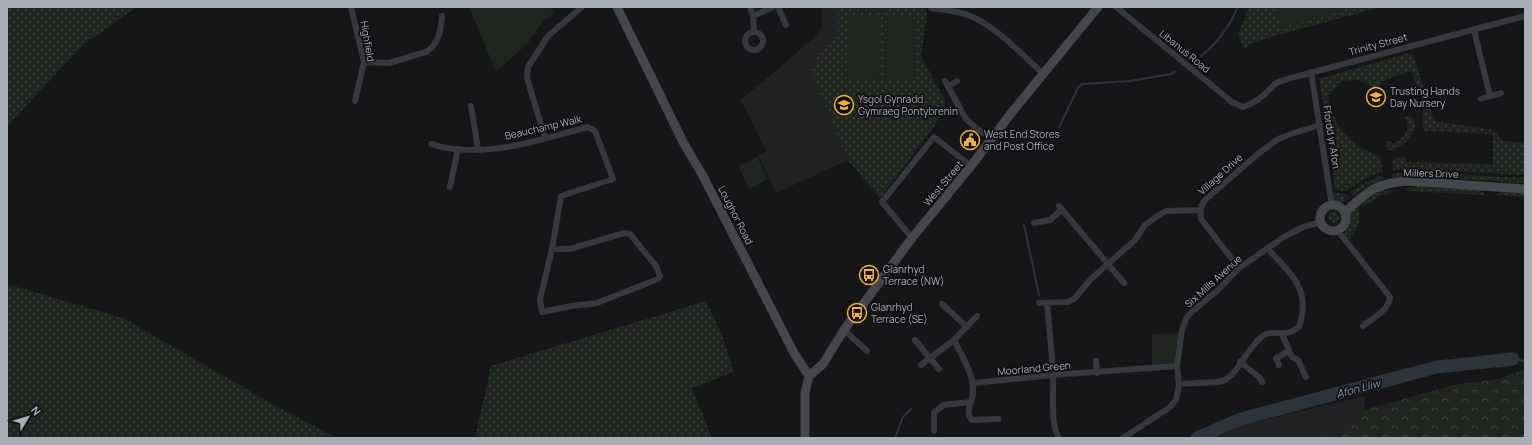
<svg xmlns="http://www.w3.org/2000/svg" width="1532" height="445" viewBox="0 0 1532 445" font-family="Manrope,sans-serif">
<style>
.built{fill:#222225}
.grass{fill:url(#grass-dots)}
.forest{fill:url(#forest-crowns)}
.park{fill:#1e261f}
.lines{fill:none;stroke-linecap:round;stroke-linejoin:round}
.stream{stroke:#2c353c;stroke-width:2}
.river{stroke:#2c353c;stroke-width:13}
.street{stroke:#37383d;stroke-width:6}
.secondary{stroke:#45474d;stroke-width:9}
.labels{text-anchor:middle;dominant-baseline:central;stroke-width:3.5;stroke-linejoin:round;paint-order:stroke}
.street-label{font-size:10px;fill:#a8adb8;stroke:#111113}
.poi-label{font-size:10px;fill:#a8adb8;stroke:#111113;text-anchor:start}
.water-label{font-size:11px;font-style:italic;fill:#7f9bb3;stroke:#111113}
</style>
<defs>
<pattern id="grass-dots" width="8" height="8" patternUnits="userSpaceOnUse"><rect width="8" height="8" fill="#1e261f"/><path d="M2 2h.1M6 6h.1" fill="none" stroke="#3c433d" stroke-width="1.8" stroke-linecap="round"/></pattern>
<pattern id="forest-crowns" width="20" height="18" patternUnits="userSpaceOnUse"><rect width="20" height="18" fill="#1e261f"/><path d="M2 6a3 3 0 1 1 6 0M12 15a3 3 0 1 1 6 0" fill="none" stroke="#3c433d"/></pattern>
</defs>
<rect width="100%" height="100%" fill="#161618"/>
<!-- built -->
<g class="built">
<path d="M822 7H926L927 12 921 56 945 101 944 109 934 126 880 198 848 160 776 193 758 156 766 151 741 100 814 38 821 29Z"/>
<path d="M1365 396 1364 410 1324 438H1217L1243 425Z"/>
</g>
<!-- grass -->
<g class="grass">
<path d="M7 7H137L84 44 7 126Z"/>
<path d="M900 7H916L927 12 921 56 945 101 944 109 934 126 880 198 848 160 810 68 838 31V9L883 11Z"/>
<path d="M1249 7H1381L1264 39 1253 43 1244 49 1238 34Z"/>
<path d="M1412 52 1434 121 1494 130 1503 141 1525 143V175L1413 169 1393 170 1392 160 1401 157 1406 158 1407 162 1493 164V134L1424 131 1423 129V102L1411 71 1385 80 1377 89 1358 80 1343 81 1328 96C1331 125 1353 147 1380 156L1383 172 1369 176 1346 191 1334 189 1333 159 1319 79Z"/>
<path d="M1407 116 1412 117C1423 130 1403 147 1391 151 1386 148 1386 145 1386 140L1394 143C1405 138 1411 128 1405 117Z"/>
<path d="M1400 173H1434L1525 178V183L1424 177 1393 178 1392 177V174Z"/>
<path d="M1380 176 1383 177 1382 180 1368 185 1353 195 1350 192 1366 182Z"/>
<path d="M1416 186 1481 190 1485 195 1406 191 1410 187Z"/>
<path d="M1384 189 1389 190 1394 193 1381 195 1362 207 1360 204 1371 194Z"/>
<path d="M1503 190 1525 191V197L1496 195Z"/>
<path d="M1332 192 1345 194 1350 197 1344 202H1339L1334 198Z"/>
<path d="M1356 205C1364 217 1357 231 1348 240L1345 236V229L1349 223 1350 213Z"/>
<circle cx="1334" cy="217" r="5.5"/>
<path d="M7 284 123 318 283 410 337 438H7Z"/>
<path d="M706 301 723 338 734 372 692 388 712 438H475L491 366Z"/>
</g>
<!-- forest -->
<path class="forest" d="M1525 369V438H1324L1364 410 1453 385 1499 379Z"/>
<!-- park -->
<g class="park">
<path d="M469 7H551L554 14 545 19 528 43 496 72Z"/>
<path d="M1275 7H1352L1281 28Z"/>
<path d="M848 16 881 17 879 80 846 79Z"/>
<path d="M886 17 917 18 915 81 884 80Z"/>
<path d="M757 157 768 179 749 189 740 171V166Z"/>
<path d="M1180 333 1175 364 1152 365V334Z"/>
</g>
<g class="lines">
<!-- stream -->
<g class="stream">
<path d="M1201 56C1218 43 1229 27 1238 7"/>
<path d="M1059 127 1078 88 1082 84 1130 81 1171 74 1175 72"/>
<path d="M1024 225 1039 295"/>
<path d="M1513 359 1525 361"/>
<path d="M895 438 903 417 911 409"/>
</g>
<!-- river -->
<path class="river" d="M1197 438 1241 419 1437 367 1513 359"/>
<!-- street -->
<g class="street">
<path d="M351 7 364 62 355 101"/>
<path d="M750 7 753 16 754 32"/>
<path d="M778 7 786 25"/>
<path d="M1116 7 1232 102 1243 107C1260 101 1263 95 1275 84 1279 81 1286 80 1291 78L1525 16"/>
<path d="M931 8C945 10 960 11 973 17 997 28 1024 56 1043 74"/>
<path d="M753 16 773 7"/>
<path d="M1474 30 1490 96"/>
<circle cx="754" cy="41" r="9"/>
<path d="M364 62 389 63 426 52C439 43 441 31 442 16"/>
<path d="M1311 72 1332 206"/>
<path d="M945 81 966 119 976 128 993 139"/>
<path d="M949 86 957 81"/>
<path d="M1481 99 1501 93"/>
<path d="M471 106 478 149"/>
<path d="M545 138 527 78 528 67 548 36 582 7"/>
<path d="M431 144C439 146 447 149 455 149 500 154 546 138 588 127L595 131 613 179 561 196 552 249H570L624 233 630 234 656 266 660 276 658 279 597 303 571 306 542 312 540 299 552 249"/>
<path d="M450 187 458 149"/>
<path d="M1059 206 1124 283"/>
<path d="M1034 223 1050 220 1062 209"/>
<path d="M1338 231 1390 297C1390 309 1372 319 1363 326"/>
<path d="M912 238 882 202 934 137 971 166"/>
<path d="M1239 268 1201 219C1200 211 1200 207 1205 200L1259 153 1278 139 1294 133 1320 125"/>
<path d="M1039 303 1068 302 1074 299 1091 279 1135 240 1145 225 1156 217 1166 211 1200 210"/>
<path d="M1047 303C1049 327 1052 352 1053 377 1054 394 1050 424 1059 438"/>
<path d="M942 304 967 327"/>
<path d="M977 316 954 340C962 356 974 374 973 393 973 402 964 411 972 420L998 419"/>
<path d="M844 330 867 351"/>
<path d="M1282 334 1292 357 1298 360 1306 377"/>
<path d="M915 340 939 369"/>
<path d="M1096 361 1097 373"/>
<path d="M1240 362 1259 377 1262 382"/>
<path d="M921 365 954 340"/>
<path d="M1279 365 1276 358 1289 351"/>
<path d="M973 383 1053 375 1177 366"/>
<path d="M1179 384C1188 383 1216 383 1223 381 1238 375 1249 344 1264 335 1274 329 1284 339 1299 327 1312 290 1291 274 1268 249"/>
<path d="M934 431V413L943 405 971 402"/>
<path d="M1123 438 1170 407 1176 400 1179 384 1177 366 1182 330 1187 317 1193 311 1218 290 1239 268 1284 237 1303 227 1321 222"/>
</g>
<!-- secondary -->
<g class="secondary">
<path d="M617 7 683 142 703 176 794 353 809 376 805 393V438"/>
<circle cx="1333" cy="218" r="13"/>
<path d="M1345 212C1370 190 1373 184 1408 181L1525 189"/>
<path d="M809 376 823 364 844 330 912 238 971 166 1012 112 1098 7"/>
</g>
</g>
<!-- icons -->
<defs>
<g id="school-ring" transform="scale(1)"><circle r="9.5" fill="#111113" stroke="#f2b134" stroke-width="1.5"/><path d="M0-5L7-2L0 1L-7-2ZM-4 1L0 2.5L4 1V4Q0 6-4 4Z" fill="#f2b134"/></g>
<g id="civic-ring" transform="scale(1)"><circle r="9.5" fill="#111113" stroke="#f2b134" stroke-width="1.5"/><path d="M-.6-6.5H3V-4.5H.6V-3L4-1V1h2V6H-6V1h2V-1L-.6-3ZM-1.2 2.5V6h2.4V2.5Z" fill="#f2b134"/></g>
<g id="bus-ring" transform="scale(1)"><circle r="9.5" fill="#111113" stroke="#f2b134" stroke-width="1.5"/><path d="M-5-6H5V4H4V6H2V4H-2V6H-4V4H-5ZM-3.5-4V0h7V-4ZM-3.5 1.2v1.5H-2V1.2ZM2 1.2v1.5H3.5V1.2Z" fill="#f2b134"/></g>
</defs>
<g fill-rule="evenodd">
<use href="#school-ring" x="1376" y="97"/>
<use href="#school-ring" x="844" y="105"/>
<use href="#civic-ring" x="970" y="140"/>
<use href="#bus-ring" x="869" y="275"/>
<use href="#bus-ring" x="857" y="313"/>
</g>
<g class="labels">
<!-- street labels -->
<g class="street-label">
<text transform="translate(368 41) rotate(80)">Highfield</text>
<text transform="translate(1378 44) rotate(-15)">Trinity Street</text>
<text transform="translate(1185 51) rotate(39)">Libanus Road</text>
<text transform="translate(543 127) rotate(-13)">Beauchamp Walk</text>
<text transform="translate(1332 137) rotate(81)">Ffordd yr Afon</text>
<text transform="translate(1431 173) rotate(2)">Millers Drive</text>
<text transform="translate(1220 174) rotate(-42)">Village Drive</text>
<text transform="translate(943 183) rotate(-50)">West Street</text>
<text transform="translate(736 215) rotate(63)">Loughor Road</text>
<text transform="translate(1213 281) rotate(-42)">Six Mills Avenue</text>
<text transform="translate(1034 368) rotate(-5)">Moorland Green</text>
</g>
<!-- poi labels -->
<g class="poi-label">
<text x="1390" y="91">Trusting Hands<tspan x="1390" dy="12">Day Nursery</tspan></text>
<text x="858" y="99">Ysgol Gynradd<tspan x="858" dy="12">Gymraeg Pontybrenin</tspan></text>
<text x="984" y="134">West End Stores<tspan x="984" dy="12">and Post Office</tspan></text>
<text x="883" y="269">Glanrhyd<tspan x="883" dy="12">Terrace (NW)</tspan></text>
<text x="871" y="307">Glanrhyd<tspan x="871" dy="12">Terrace (SE)</tspan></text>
</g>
<!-- water labels -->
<g class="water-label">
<text transform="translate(1358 388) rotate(-15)">Afon Lliw</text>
</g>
</g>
<!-- border -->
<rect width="1532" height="445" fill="none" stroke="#a8adb8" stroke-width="16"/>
<!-- north arrow -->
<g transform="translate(28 417) rotate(52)" stroke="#111113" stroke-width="3" paint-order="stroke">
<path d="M0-3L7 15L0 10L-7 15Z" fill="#a8adb8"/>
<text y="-6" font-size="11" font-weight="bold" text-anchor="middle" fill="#a8adb8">N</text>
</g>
</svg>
